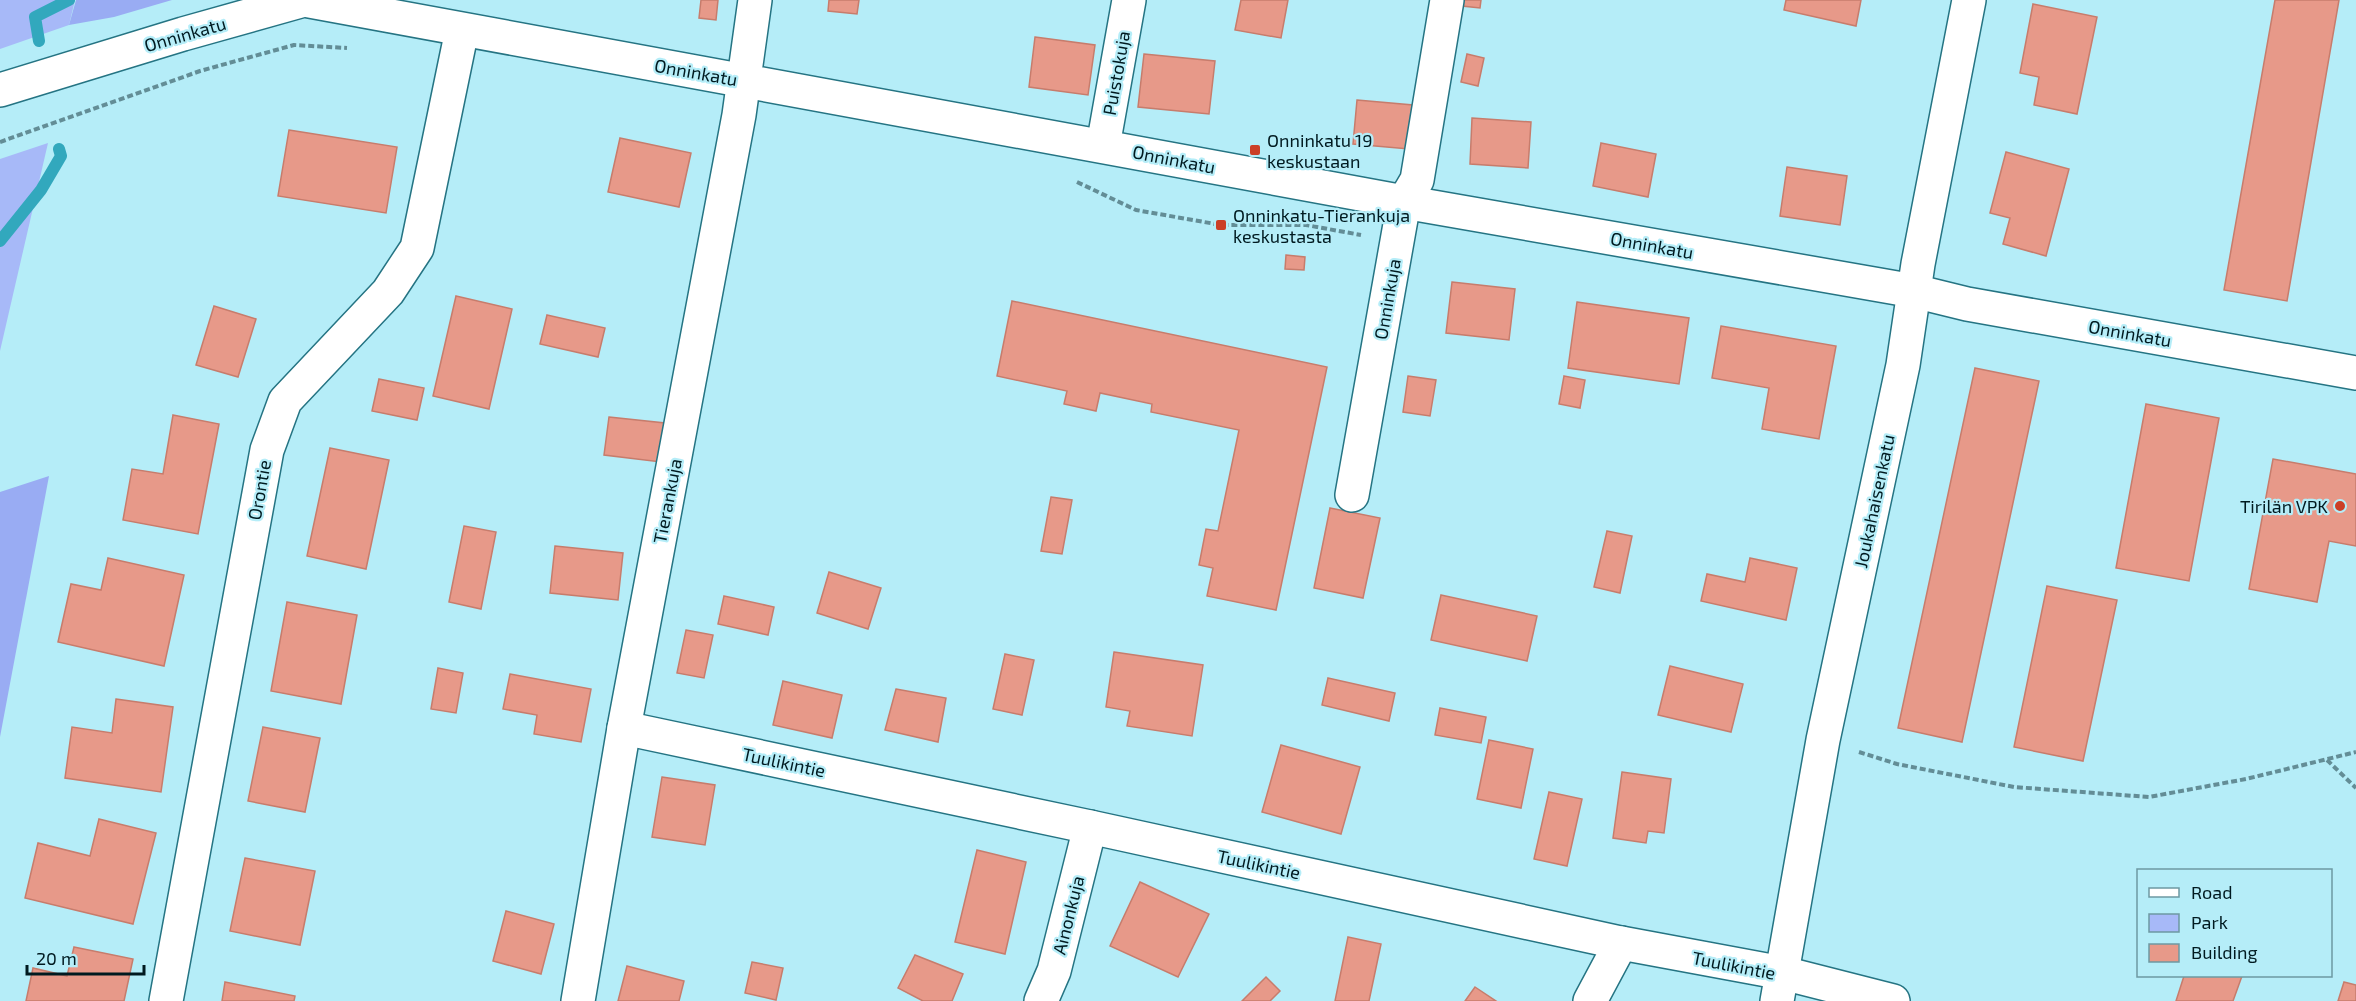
<svg xmlns="http://www.w3.org/2000/svg" width="2356" height="1001" viewBox="0 0 2356 1001" font-family="'Exo 2',sans-serif">
<style>
.green{fill:#a7b9f8}
.forest{fill:#99acf3}
.lines{fill:none;stroke-linecap:round;stroke-linejoin:round}
.stream{stroke:#32a8bd;stroke-width:12}
.building{fill:#e79989;stroke:#c77c6c;stroke-width:1.5}
.minor-casing{stroke:#257483;stroke-width:36}
.path{stroke:#638d96;stroke-width:4;stroke-dasharray:6 3;stroke-linecap:butt}
.minor{stroke:#fff;stroke-width:33}
.poi-dot{fill:#cb3f27;stroke:#b5edf8;stroke-width:2}
.labels{text-anchor:middle;dominant-baseline:central;stroke-width:4.5;stroke-linejoin:round;paint-order:stroke}
.street-label{font-size:18px;fill:#001a20;stroke:#b5edf8}
.poi-label{font-size:18px;fill:#001a20;stroke:#b5edf8;text-anchor:start}
</style>
<rect width="100%" height="100%" fill="#b5edf8"/>
<!-- green -->
<g class="green">
<path d="M0 0H75L69 25 0 49Z"/>
<path d="M48 143 0 351V159Z"/>
</g>
<!-- forest -->
<g class="forest">
<path d="M76 0H172L114 17 69 25Z"/>
<path d="M49 476 0 737V492Z"/>
</g>
<g class="lines">
<!-- stream -->
<g class="stream">
<path d="M39 41 35 17 69 0"/>
<path d="M0 241 41 190 61 156 59 149"/>
</g>
</g>
<!-- building -->
<g class="building">
<path d="M701 0H718L716 20 699 18Z"/>
<path d="M829 0H859L857 14 828 11Z"/>
<path d="M1241 0H1288L1281 38 1235 30Z"/>
<path d="M1463 0H1481L1480 8 1462 6Z"/>
<path d="M1786 0H1861L1856 26 1784 10Z"/>
<path d="M2275 0H2339L2287 301 2224 290Z"/>
<path d="M2033 4 2097 17 2077 114 2034 105 2039 77 2020 73Z"/>
<path d="M1035 37 1095 45 1088 95 1029 87Z"/>
<path d="M1144 54 1215 61 1209 114 1138 107Z"/>
<path d="M1467 54 1484 58 1478 86 1461 82Z"/>
<path d="M1357 100 1413 105 1409 149 1353 144Z"/>
<path d="M1472 118 1531 122 1528 168 1470 164Z"/>
<path d="M289 130 397 147 386 213 278 196Z"/>
<path d="M620 138 691 153 679 207 608 192Z"/>
<path d="M1601 143 1656 154 1648 197 1593 186Z"/>
<path d="M2006 152 2069 169 2046 256 2003 244 2010 218 1990 213Z"/>
<path d="M1787 167 1847 176 1840 225 1780 216Z"/>
<path d="M1286 255 1305 257 1304 270 1285 269Z"/>
<path d="M1452 282 1515 289 1509 340 1446 333Z"/>
<path d="M456 296 512 309 489 409 433 396Z"/>
<path d="M1012 301 1327 367 1276 610 1207 596 1213 568 1199 565 1206 529 1218 531 1239 430 1151 412 1152 404 1100 393 1096 411 1064 404 1067 391 997 376Z"/>
<path d="M1577 302 1689 318 1679 384 1568 368Z"/>
<path d="M214 306 256 319 238 377 196 365Z"/>
<path d="M547 315 605 328 598 357 540 344Z"/>
<path d="M1721 326 1836 346 1819 439 1762 429 1769 388 1712 378Z"/>
<path d="M1975 368 2039 381 1962 742 1898 728Z"/>
<path d="M1408 376 1436 380 1430 416 1403 412Z"/>
<path d="M1564 376 1585 380 1580 408 1559 404Z"/>
<path d="M379 379 424 388 417 420 372 411Z"/>
<path d="M2146 404 2219 418 2189 581 2116 568Z"/>
<path d="M173 415 219 424 198 534 123 520 132 469 163 474Z"/>
<path d="M609 417 665 423 661 462 604 455Z"/>
<path d="M330 448 389 460 366 569 307 556Z"/>
<path d="M2273 459 2356 474V546L2329 541 2317 602 2249 589Z"/>
<path d="M1051 497 1072 500 1062 554 1041 551Z"/>
<path d="M1330 508 1380 518 1363 598 1314 588Z"/>
<path d="M464 526 496 532 481 609 449 602Z"/>
<path d="M1607 531 1632 536 1620 593 1594 587Z"/>
<path d="M555 546 623 553 618 600 550 593Z"/>
<path d="M108 558 184 575 164 666 58 642 71 584 101 590Z"/>
<path d="M1750 558 1797 568 1786 620 1701 601 1707 574 1745 582Z"/>
<path d="M829 572 881 588 868 629 817 613Z"/>
<path d="M2047 586 2117 600 2083 761 2014 747Z"/>
<path d="M1441 595 1537 616 1527 661 1431 640Z"/>
<path d="M724 596 774 607 768 635 718 624Z"/>
<path d="M287 602 357 615 341 704 271 691Z"/>
<path d="M686 630 713 635 704 678 677 673Z"/>
<path d="M1114 652 1203 665 1192 736 1127 726 1130 711 1106 707Z"/>
<path d="M1005 654 1034 660 1022 715 993 709Z"/>
<path d="M1670 666 1743 684 1731 732 1658 715Z"/>
<path d="M438 668 463 673 456 713 431 709Z"/>
<path d="M510 674 591 689 581 742 534 734 537 715 503 709Z"/>
<path d="M1328 678 1395 693 1389 721 1322 705Z"/>
<path d="M783 681 842 695 832 738 773 725Z"/>
<path d="M896 689 946 698 938 742 885 730Z"/>
<path d="M116 699 173 707 161 792 65 778 72 727 112 733Z"/>
<path d="M1440 708 1486 717 1481 743 1435 735Z"/>
<path d="M263 727 320 738 305 812 248 801Z"/>
<path d="M1489 740 1533 749 1521 808 1477 799Z"/>
<path d="M1281 745 1360 767 1341 834 1262 812Z"/>
<path d="M1622 772 1671 779 1664 833 1648 831 1646 843 1613 838Z"/>
<path d="M662 777 715 785 705 845 652 837Z"/>
<path d="M1549 792 1582 799 1567 866 1534 859Z"/>
<path d="M99 819 156 833 133 924 25 898 38 843 90 856Z"/>
<path d="M977 850 1026 862 1005 954 955 942Z"/>
<path d="M245 858 315 871 300 945 230 931Z"/>
<path d="M1140 882 1209 914 1178 977 1110 946Z"/>
<path d="M506 911 554 924 541 974 493 961Z"/>
<path d="M1348 937 1381 944 1369 1001H1335Z"/>
<path d="M74 947 133 959 124 1001H26L33 968 67 976Z"/>
<path d="M915 955 963 974 952 1001H923L898 988Z"/>
<path d="M752 962 783 968 776 1000 745 993Z"/>
<path d="M627 966 684 981 679 1001H618Z"/>
<path d="M2184 976H2242L2233 1001H2176Z"/>
<path d="M1266 977 1280 991 1270 1001H1242Z"/>
<path d="M225 982 295 996 294 1001H222Z"/>
<path d="M2344 982 2356 985V1001H2338Z"/>
<path d="M1475 987 1496 1001H1465Z"/>
</g>
<g class="lines">
<!-- minor casing -->
<g class="minor-casing">
<g id="minor">
<path d="M0 90 183 34 304 0 1404 202 1914 291 1967 304 2356 373"/>
<path d="M1103 146 1129 0"/>
<path d="M1352 495 1404 202 1417 180 1447 0"/>
<path d="M624 728 1090 827 1621 943 1783 973 1893 1001"/>
<path d="M166 1001 267 450 285 401 388 292 417 248 462 30"/>
<path d="M578 1001 624 728 739 115 755 0"/>
<path d="M1041 1001 1054 971 1090 827"/>
<path d="M1590 1001 1621 943"/>
<path d="M1777 1001 1823 740 1903 365 1918 264 1969 0"/>
</g>
</g>
<!-- path -->
<g class="path">
<path d="M0 142 200 71 294 45 347 48"/>
<path d="M1077 182 1136 210 1221 225H1306L1361 235"/>
<path d="M1859 752 1897 764 2014 787 2149 797 2246 779 2356 752"/>
<path d="M2327 760 2356 788"/>
</g>
<!-- minor -->
<use href="#minor" class="minor"/>
</g>
<!-- markers -->
<g class="poi-dot">
<rect x="1249" y="144" width="12" height="12" rx="3"/>
<rect x="1215" y="219" width="12" height="12" rx="3"/>
<circle cx="2340" cy="506" r="6"/>
</g>
<g class="labels">
<!-- street labels -->
<g class="street-label">
<text transform="translate(185 34) rotate(-16)">Onninkatu</text>
<text transform="translate(696 72) rotate(10)">Onninkatu</text>
<text transform="translate(1116 73) rotate(-80)">Puistokuja</text>
<text transform="translate(1174 159) rotate(11)">Onninkatu</text>
<text transform="translate(1652 245) rotate(10)">Onninkatu</text>
<text transform="translate(1387 299) rotate(-80)">Onninkuja</text>
<text transform="translate(2130 333) rotate(10)">Onninkatu</text>
<text transform="translate(259 490) rotate(-80)">Orontie</text>
<text transform="translate(667 501) rotate(-79)">Tierankuja</text>
<text transform="translate(1874 501) rotate(-78)">Joukahaisenkatu</text>
<text transform="translate(784 762) rotate(12)">Tuulikintie</text>
<text transform="translate(1259 864) rotate(12)">Tuulikintie</text>
<text transform="translate(1068 915) rotate(-76)">Ainonkuja</text>
<text transform="translate(1734 965) rotate(11)">Tuulikintie</text>
</g>
<!-- poi labels -->
<g class="poi-label">
<text x="1267" y="140">Onninkatu 19<tspan x="1267" dy="21">keskustaan</tspan></text>
<text x="1233" y="215">Onninkatu-Tierankuja<tspan x="1233" dy="21">keskustasta</tspan></text>
<text x="2328" y="506" text-anchor="end">Tirilän VPK</text>
</g>
</g>
<!-- legend -->
<rect x="2137" y="869" width="195" height="108" fill="#b5edf8" stroke="#6d99a2" stroke-width="1.5"/>
<rect x="2149" y="888" width="30" height="9" fill="#ffffff" stroke="#6d99a2" stroke-width="1.5"/>
<text x="2191" y="899" font-size="18" fill="#001a20">Road</text>
<rect x="2149" y="914" width="30" height="18" fill="#a7b9f8" stroke="#6d99a2" stroke-width="1.5"/>
<text x="2191" y="929" font-size="18" fill="#001a20">Park</text>
<rect x="2149" y="944" width="30" height="18" fill="#e79989" stroke="#6d99a2" stroke-width="1.5"/>
<text x="2191" y="959" font-size="18" fill="#001a20">Building</text>
<!-- scale -->
<path d="M27 965v9h117v-9" fill="none" stroke="#001a20" stroke-width="3"/>
<text x="36" y="965" font-size="18" fill="#001a20" stroke="#b5edf8" stroke-width="4.5" paint-order="stroke">20 m</text>
</svg>
